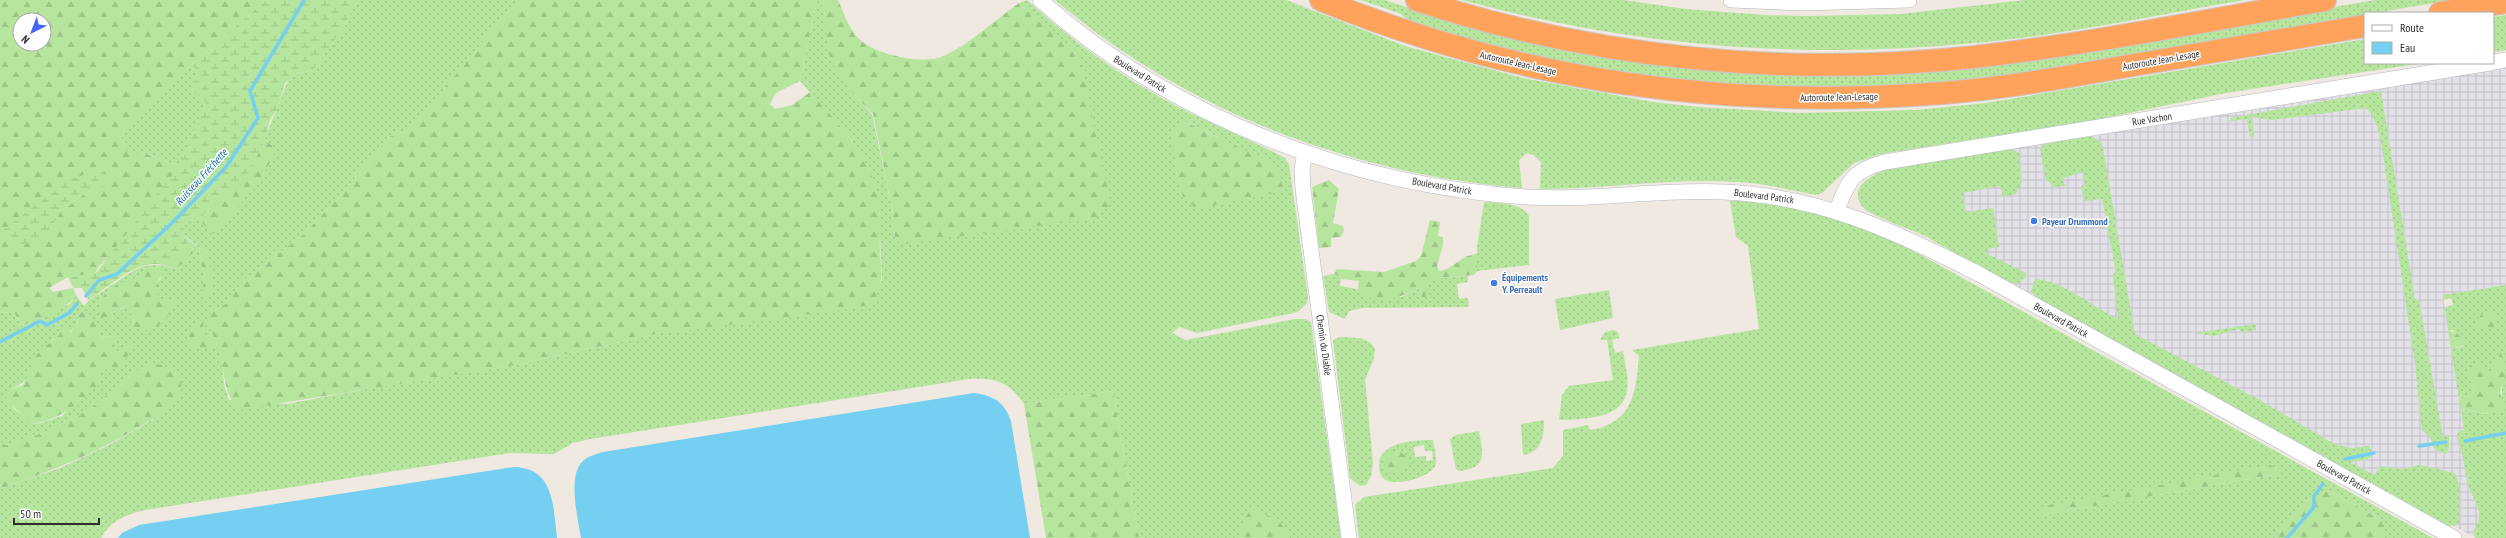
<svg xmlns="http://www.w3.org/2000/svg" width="2506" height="538" viewBox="0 0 2506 538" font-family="'PT Sans Narrow',sans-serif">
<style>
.industrial{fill:url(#industrial-grid)}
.grass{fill:url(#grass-dots);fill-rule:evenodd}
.forest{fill:url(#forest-firs);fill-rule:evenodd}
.wetland{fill:url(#wetland-marsh)}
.water{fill:#75cff0}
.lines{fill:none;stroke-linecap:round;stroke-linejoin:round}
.stream{stroke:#75cff0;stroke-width:3.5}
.minor-casing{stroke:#b4b7c1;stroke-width:16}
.highway-casing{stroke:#c9c9c9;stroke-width:24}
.minor{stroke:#fff;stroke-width:15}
.highway{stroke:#ffa35c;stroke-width:22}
.shop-dot{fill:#3f7fe0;stroke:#fff;stroke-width:1.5}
.labels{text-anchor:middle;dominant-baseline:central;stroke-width:3;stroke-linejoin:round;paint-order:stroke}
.street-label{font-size:10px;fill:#2e2e2e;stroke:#fff}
.shop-label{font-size:10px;font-weight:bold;fill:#366cbe;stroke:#fff;text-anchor:start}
.water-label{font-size:11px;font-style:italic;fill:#0d6fa3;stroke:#fff}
</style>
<defs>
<pattern id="industrial-grid" width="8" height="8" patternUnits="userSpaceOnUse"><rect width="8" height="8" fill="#e3e1e8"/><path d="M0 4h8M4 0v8" fill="none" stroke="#c3c1c7"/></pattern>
<pattern id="grass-dots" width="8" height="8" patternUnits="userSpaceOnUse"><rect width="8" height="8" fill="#b6e59e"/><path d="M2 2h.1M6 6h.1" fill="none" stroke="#9dc588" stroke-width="1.8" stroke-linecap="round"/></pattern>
<pattern id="forest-firs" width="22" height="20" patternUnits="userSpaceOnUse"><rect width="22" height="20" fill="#b6e59e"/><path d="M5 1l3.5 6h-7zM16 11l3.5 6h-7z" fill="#9dc588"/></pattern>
<pattern id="wetland-marsh" width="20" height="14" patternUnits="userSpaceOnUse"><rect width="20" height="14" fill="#b6e59e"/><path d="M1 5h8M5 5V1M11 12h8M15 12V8" fill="none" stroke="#9dc588"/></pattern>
</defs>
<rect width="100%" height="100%" fill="#efe9e1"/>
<!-- industrial -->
<path class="industrial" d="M2506 66V285L2443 296 2479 519 2478 527 2473 532 2474 537 2353 473 1926 236 1867 211 1858 199 1859 189 1864 182 1875 174 1889 169Z"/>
<!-- grass -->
<g class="grass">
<path d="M362 0H525L509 10 411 129 389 137 340 196 304 234 243 281 226 304 212 311 215 342 222 354 224 384 229 400 286 404 389 385 516 365 656 334 870 305 882 280 878 195 868 167 851 139 800 81 817 0H824L822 6 848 88 872 114 893 213 895 240 1039 22 1019 3 1027 0C1073 42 1123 78 1178 107 1213 125 1250 139 1285 158L1289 164 1308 297 1307 303 1298 312 1197 333 1179 327 1172 333 1186 340 1295 319H1305L1311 322 1341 538H1139L1113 391 1024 404C1008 381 996 378 969 379L590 439 573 443 554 454 510 453 145 510C127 514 110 521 101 538H0V489L60 468 109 445 154 419 142 367 87 411 48 431 6 445 0 442V313L14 312 22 326 70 304 76 295 84 306C90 297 98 295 106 289 133 272 142 258 176 269L198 246 182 234 186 223 201 217 203 224 276 149 265 140C268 128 273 119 278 107 288 83 283 76 313 70L345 26 353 6ZM1181 120 1220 138 1196 209C1171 182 1172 154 1181 120ZM199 247 208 253 209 267 202 294 204 280ZM145 273 162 277 157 283 154 298 161 303 170 300 133 326 134 313 128 305 112 313 113 321 104 295ZM84 311 90 318 95 338 115 336 113 342 116 352 124 350 110 367 99 372 62 416 41 423 30 424 24 416 13 408 10 390C36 379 34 356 53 340 66 329 78 336 78 314Z"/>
<path d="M1055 0H1286L1405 46 1523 78 1653 102 1698 107 1799 113 1916 110 1986 103 2365 39V63H2423L2226 93 2095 120 1881 154 1854 163 1822 193 1816 195C1793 191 1772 185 1750 183 1680 176 1609 189 1540 189L1541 162 1533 155 1527 153 1519 160 1522 188C1351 174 1186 111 1055 0Z"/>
<path d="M1360 0H1385L1448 21 1570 52 1698 69 1752 74H1816L2100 47 2375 0H2452L1977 80 1856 88H1763L1668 81 1508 52 1416 25 1399 13Z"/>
<path d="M1462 0H1624L1685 9 1764 15 1806 16 1901 14 2025 0H2245C2156 15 2065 35 1974 43 1800 60 1631 46 1462 0Z"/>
<path d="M2506 15V50L2493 52V17Z"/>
<path d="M193 63 197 73 192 91 206 103 179 166 144 153 134 155 126 150 121 138 124 129Z"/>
<path d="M2381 91 2415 300H2419L2443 437 2449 435V448L2446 454 2434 449 2430 437 2422 430 2415 363 2380 135 2373 116 2366 108 2272 120 2252 117 2254 136 2250 137 2247 119 2231 121 2230 118Z"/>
<path d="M2091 136 2102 143 2135 334 2265 403 2334 444 2351 448 2369 446 2373 455 2366 460 2350 462 2374 475 2381 466 2402 469 2420 465 2455 473 2459 485 2460 522 2454 526H2449L2035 296 2031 291 2035 279C2062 280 2094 308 2118 319L2113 274 2116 273 2102 199 2084 201 2081 186 2085 185 2083 172 2063 178 2065 186 2054 187 2046 180 2040 150 2043 144Z"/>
<path d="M2012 149 2019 153 2022 181 2016 194 2003 197 2000 186 1963 193 1966 212 1993 208 1999 247 1988 249 1986 253 2026 273 2025 278 2017 284C2002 283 1943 245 1925 236 1913 230 1868 215 1862 206 1848 186 1874 174 1889 169Z"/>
<path d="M1730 201C1788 201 1848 222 1901 244L2433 538H2385V522L2329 490 2306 501 2275 538H1359L1355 505 1364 497 1553 468 1563 456V430L1588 425 1590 430C1634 423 1636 391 1639 356L1632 350 1759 329 1748 246 1736 237ZM2271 465 2283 473 2043 515 2039 508Z"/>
<path d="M1484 202C1498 203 1521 202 1529 216V265L1477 271V248Z"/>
<path d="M1334 274 1341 277 1340 286 1401 297 1420 288 1422 298 1428 283 1439 278 1468 276V282L1457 284 1459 299 1468 298 1469 307 1363 308 1349 311 1345 319 1329 312 1323 276Z"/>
<path d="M2506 285V538H2475L2473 532C2488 512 2471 499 2467 481 2464 466 2463 452 2457 438L2458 432 2464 430 2461 409 2487 414 2501 401 2503 378 2497 355 2492 371 2485 372 2477 362 2468 373 2474 389 2473 395 2459 399 2451 349 2464 346 2453 330H2448L2445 307 2453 305 2451 298 2443 300V295Z"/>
<path d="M1609 290 1613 318 1560 330 1555 299Z"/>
<path d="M2256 324V330L2242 332 2239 329 2214 336 2195 333Z"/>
<path d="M1614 330 1618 332 1619 338 1612 340 1615 353 1623 351C1625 365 1630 381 1626 395 1619 420 1580 419 1559 420L1562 395 1569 386 1613 380 1607 340H1600L1605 332Z"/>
<path d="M1340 337 1360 338 1371 343 1375 349 1374 358 1365 380 1373 463 1371 476 1366 485 1360 486 1350 478 1333 340Z"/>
<path d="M1544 420C1544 436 1542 452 1523 455L1521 424Z"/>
<path d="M1479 431C1483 454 1488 468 1459 471L1456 469 1450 439 1456 435Z"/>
<path d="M1433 440C1434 447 1437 458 1436 464 1432 478 1391 488 1383 478 1379 473 1379 468 1379 463 1381 441 1417 440 1433 440ZM1424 445 1425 451H1432L1433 460 1426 461V456L1415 457 1414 447Z"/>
</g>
<!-- forest -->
<g class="forest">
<path d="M0 0H266L193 63 124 129 121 138 126 150 134 154 144 153 179 166 144 223 98 267 95 274 68 277 49 288 53 292 73 288 76 295C63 314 41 317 22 326L14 312 0 313ZM20 20H44V44H20ZM69 180 103 186 87 192 60 212 46 237Z"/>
<path d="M525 0H817L800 81 776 93 770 104 775 109 792 105 810 92C837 123 870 154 878 196 882 214 879 233 880 251 881 271 885 290 870 305L765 321 656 334 516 365 239 410C219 389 228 367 216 343L210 349H197L187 344C186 332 192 326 200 318L203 321 204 333 215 341 207 318 212 311 226 304 243 281 304 234 340 196 389 137 411 129 509 10Z"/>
<path d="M824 0H838C843 11 847 23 854 33 867 54 923 66 944 56 971 43 995 20 1019 3L1039 22 1078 52 1111 204 1096 218 902 244 895 240 893 213 873 114 848 88 830 59 822 5Z"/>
<path d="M1181 120 1273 163 1280 174 1283 191 1196 209 1183 196 1176 171 1172 133Z"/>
<path d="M265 140 276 149C264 181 236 209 213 234L203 224 201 217C233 189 246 179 265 140Z"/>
<path d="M1329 180 1339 189 1333 223 1343 226 1344 231 1341 237 1331 238V247L1319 248 1312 187Z"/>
<path d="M1430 220 1440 222 1438 236 1443 237V245L1437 266 1439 271C1455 269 1460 255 1477 254V271L1474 275 1440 278 1428 283 1425 298H1422L1420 288C1400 297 1374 309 1358 289L1359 281 1341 279V277L1334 274 1337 269 1384 272 1416 261 1421 256Z"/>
<path d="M190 241 208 253 212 286 207 303 202 294 204 280 199 247 176 269 166 266Z"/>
<path d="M154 267 163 273 157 283 161 290 155 298 161 303 170 300 175 302C167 321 154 338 133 326L134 314H127V305L112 313 113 321 101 317 97 310 104 295 120 282C130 283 143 275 149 268Z"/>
<path d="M84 311 99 329 96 338 115 336 113 342 116 352 124 350 130 341 135 346 118 369 110 367 99 372 98 386C76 404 59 422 29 424L24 416 5 400 10 390 23 385 37 354 59 335 63 327 71 332 78 323V314Z"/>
<path d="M2487 313H2496L2498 328 2478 327 2475 322 2481 315Z"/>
<path d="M2448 330 2458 334 2465 345 2451 349Z"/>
<path d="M2501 352 2505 376 2500 392 2505 410C2492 418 2475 410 2461 409L2459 399 2473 395 2474 389 2468 373 2472 364 2477 362 2485 372 2492 371 2497 355Z"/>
<path d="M157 364C169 367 183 373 181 387 181 391 181 395 179 398 169 411 153 419 139 427 95 454 49 472 0 489V442L6 445 48 431 87 411 142 367Z"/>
<path d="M1113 391 1139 538H1046L1024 404Z"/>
<path d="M1390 452H1401L1413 463 1398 473 1383 470 1384 458Z"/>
<path d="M2271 465 2283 473 2043 515 2038 507Z"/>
<path d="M2329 490 2385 522V538H2275L2306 501Z"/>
<path d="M1252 509 1279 520 1290 538H1241C1238 526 1244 518 1252 509Z"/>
</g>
<!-- wetland -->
<g class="wetland">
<path d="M266 0H362L353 6 345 26 313 70 299 73 285 83 278 108 270 120 265 140 252 167 238 185 201 217 186 223 182 234 190 241 166 266C139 256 110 287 88 300L82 288H73L68 277 95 274 179 166 206 103 192 91 197 73 193 63Z"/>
<path d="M100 169 108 177 103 187 87 192 60 212 46 237 23 245 3 230 69 180Z"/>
</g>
<!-- water -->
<g class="water">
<path d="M974 393C995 396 1004 402 1011 421L1030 538H581C578 519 567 475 583 461 588 456 596 454 603 452Z"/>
<path d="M514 467C555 468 553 507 557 538H118L122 533 139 525Z"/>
</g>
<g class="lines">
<!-- stream -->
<g class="stream">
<path d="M86 296 99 280 117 274 173 222 226 167 258 118 250 91 304 0"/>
<path d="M0 342 40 321 47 325 69 313 77 304"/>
<path d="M2465 441 2506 433"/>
<path d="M2419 446 2446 442"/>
<path d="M2345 459 2374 453"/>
<path d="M2287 538 2314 507V496L2323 484"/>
</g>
<!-- minor casing -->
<g class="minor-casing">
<g id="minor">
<path d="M1040 0C1173 118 1349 185 1526 197 1592 201 1657 189 1723 192 1820 196 1895 231 1979 274L2454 538"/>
<path d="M1731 0 1802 3 1909 0"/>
<path d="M2493 62 2506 60"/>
<path d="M1305 153 1302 169 1303 189 1349 538"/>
<path d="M1837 210C1848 181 1853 170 1885 162L2490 63"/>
</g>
</g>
<!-- highway casing -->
<g class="highway-casing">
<g id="highway">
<path d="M1321 0C1523 82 1726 110 1943 93 2005 88 2067 77 2128 66 2207 52 2286 39 2365 26"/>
<path d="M1417 0C1596 59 1787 77 1974 57 2091 44 2208 20 2325 0"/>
<path d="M2440 13 2506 2"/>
</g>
</g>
<!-- minor -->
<use href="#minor" class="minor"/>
<!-- highway -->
<use href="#highway" class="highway"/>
</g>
<!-- markers -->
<g class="shop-dot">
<circle cx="2034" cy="221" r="4"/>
<circle cx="1494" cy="283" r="4"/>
</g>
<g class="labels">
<!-- street labels -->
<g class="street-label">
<text transform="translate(2161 60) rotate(-10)">Autoroute Jean-Lesage</text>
<text transform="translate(1518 63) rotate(13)">Autoroute Jean-Lesage</text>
<text transform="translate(1140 74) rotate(32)">Boulevard Patrick</text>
<text transform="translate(1839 97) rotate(-1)">Autoroute Jean-Lesage</text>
<text transform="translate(2152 119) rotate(-9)">Rue Vachon</text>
<text transform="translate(1442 186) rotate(10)">Boulevard Patrick</text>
<text transform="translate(1764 196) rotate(7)">Boulevard Patrick</text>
<text transform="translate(2061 320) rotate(29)">Boulevard Patrick</text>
<text transform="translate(1324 345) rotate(82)">Chemin du Diable</text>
<text transform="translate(2344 477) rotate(29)">Boulevard Patrick</text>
</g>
<!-- shop labels -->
<g class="shop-label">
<text x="2042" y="221">Payeur Drummond</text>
<text x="1502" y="277">Équipements<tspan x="1502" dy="12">Y. Perreault</tspan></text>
</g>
<!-- water labels -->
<g class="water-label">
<text transform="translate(201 177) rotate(-48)">Ruisseau Fréchette</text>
</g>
</g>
<!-- legend -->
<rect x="2364" y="12" width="130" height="52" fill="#ffffff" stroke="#ababab"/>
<rect x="2372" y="25" width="20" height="6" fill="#ffffff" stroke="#ababab"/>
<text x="2400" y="32" font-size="12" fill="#2e2e2e">Route</text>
<rect x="2372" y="42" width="20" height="12" fill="#75cff0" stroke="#ababab"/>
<text x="2400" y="52" font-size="12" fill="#2e2e2e">Eau</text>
<!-- north arrow -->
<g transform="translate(32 32) rotate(222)"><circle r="19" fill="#ffffff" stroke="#ababab"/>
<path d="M0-3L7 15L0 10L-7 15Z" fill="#4264fb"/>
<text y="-6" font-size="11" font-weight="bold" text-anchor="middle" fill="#2e2e2e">N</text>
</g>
<!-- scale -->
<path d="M14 518v6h85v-6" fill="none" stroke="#2e2e2e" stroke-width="2"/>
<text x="20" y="518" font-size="12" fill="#2e2e2e" stroke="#ffffff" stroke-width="3" paint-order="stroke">50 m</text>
</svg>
